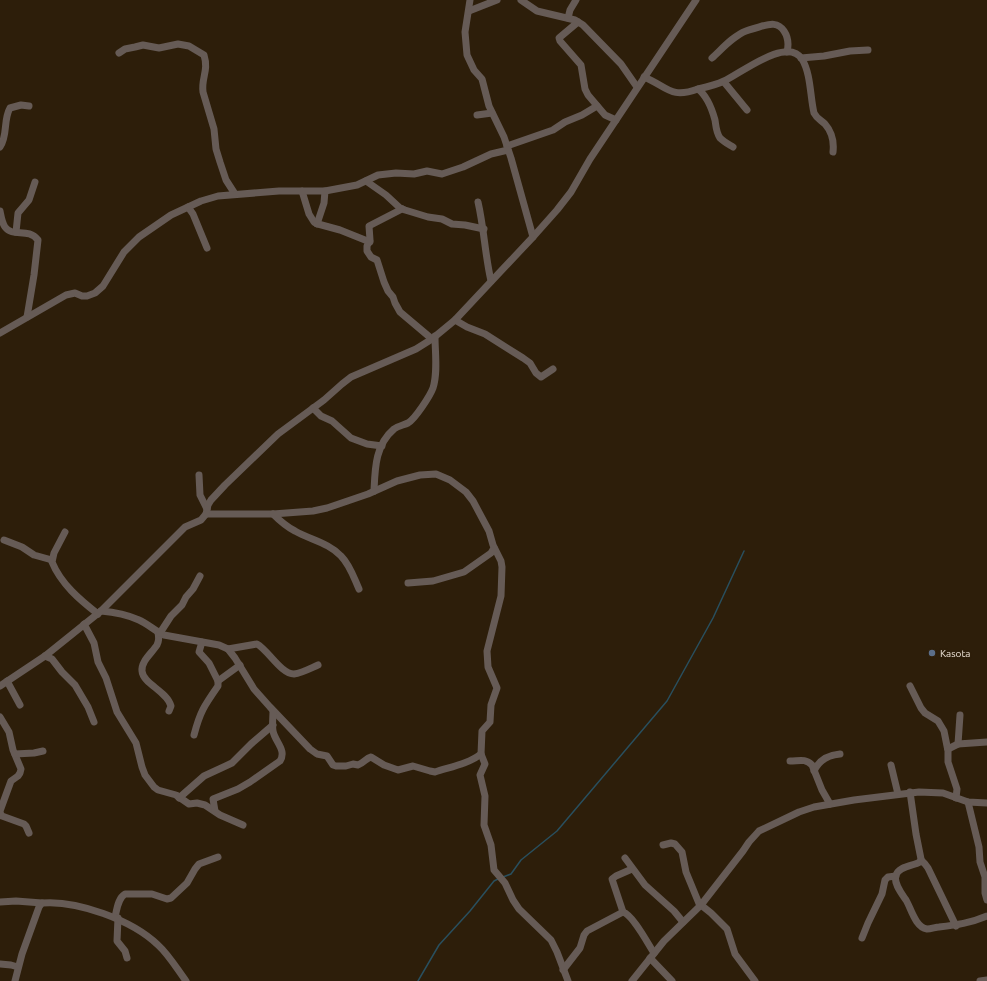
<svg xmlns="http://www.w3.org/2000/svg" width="987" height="981" viewBox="0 0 987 981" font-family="Ubuntu,sans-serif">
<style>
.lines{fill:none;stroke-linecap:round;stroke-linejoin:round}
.stream{stroke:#294f5e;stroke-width:1.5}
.minor{stroke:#665b56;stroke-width:7}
.service-dot{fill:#5c6f8a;stroke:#2d1e0a;stroke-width:1.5}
.labels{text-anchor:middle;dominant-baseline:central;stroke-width:3.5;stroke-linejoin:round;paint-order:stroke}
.poi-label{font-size:10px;fill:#f1e7db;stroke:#2d1e0a;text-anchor:start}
</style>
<rect width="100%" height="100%" fill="#2d1e0a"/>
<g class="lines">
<!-- stream -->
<g class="stream">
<path d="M503 877 511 874 521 860 557 831 667 701 713 618 744 551"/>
<path d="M418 981 439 945 470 911 494 881 498 879"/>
</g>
<!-- minor -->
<g class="minor">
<path d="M470 0 465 32 467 55 474 70 482 79 489 106 504 137 511 158 533 237"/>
<path d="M521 0 537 11 575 20 583 25 621 64 637 87"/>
<path d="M469 11 497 0"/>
<path d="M568 18 570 10 576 0"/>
<path d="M578 22 559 38 560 41 581 65 585 89 588 95 605 115 616 120"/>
<path d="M119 53 125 49 135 47 143 45 159 48 178 44 189 46 204 55C209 71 201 78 203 92L214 129 216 149 220 162 226 180 235 194"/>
<path d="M712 58C722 49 733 36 746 31 751 29 757 28 762 26 770 24 778 22 784 31 788 37 789 44 787 52"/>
<path d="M801 58 824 56 850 51 868 50"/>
<path d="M644 77C668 87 670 99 698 89 707 96 712 109 715 120 716 126 716 132 720 138 724 142 728 144 733 147"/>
<path d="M724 82 747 110"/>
<path d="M698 89C707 87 716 85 724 81 740 74 787 36 802 59 811 74 810 96 814 113 817 119 821 120 825 124 832 132 834 143 833 152"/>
<path d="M477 115 492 113"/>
<path d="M507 146 553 130 565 122 582 115 597 106"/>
<path d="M0 147C8 136 3 120 10 108L21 105 29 106"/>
<path d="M366 181 386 195 400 208 405 210 428 217 442 219 452 224 465 225 484 229"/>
<path d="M302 191 309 214 314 222 318 224 340 230 370 242"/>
<path d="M478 202C484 228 485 255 491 281"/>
<path d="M188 207 193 214 207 248"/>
<path d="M402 209 369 226 370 240 367 246V251L371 257 377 260 384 282 388 291 393 297 395 303 400 312 432 339"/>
<path d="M0 211C1 216 2 223 5 227 13 238 28 227 38 240L34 275 27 317"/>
<path d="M317 224 324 203 325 191"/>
<path d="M16 232 18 213 29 200 35 182"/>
<path d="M455 320 467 327 485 334 523 358 530 363 536 373 541 377 553 369"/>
<path d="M0 333 66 295 75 293 82 296H87L95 293 103 286 124 252 139 237 171 215 201 201 218 196 279 191H325L357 185 378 175 396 173 414 174 427 171 442 174 463 167 491 154 508 150"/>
<path d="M313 408 321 416 332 421 351 438 367 444 382 446"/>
<path d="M199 475 200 495 207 509"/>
<path d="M374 491C375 469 375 445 394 429 398 426 404 425 408 423 415 419 430 396 433 388 438 372 435 353 435 336"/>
<path d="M206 514H273L313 511 327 508 368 494 397 481 420 475 436 474 450 480 466 492 473 501 489 531 493 545 501 561 502 567 501 596 487 651 488 667 497 688 491 705 490 722 482 731 481 754 485 764 480 775 485 796 484 825 491 845 494 870 505 883 513 900 519 909 551 940 557 952 568 981"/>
<path d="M273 514C280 521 287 527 295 531 311 540 329 543 341 556 350 565 354 578 359 589"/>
<path d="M65 532 54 553 52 562C61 584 80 600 98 614"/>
<path d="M4 540 22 547 34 555 52 560"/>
<path d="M408 583 433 581 464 572 491 553 494 548"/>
<path d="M101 611C114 612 128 615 139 620 148 624 155 631 164 635L219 645 228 649 235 658 254 689 270 707 310 749 317 754 327 756 333 765 336 766H346L353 764 358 765C364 763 366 758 371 757L384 765 398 770 413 766 430 771 435 772C450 767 468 764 481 754"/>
<path d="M84 624 94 643 98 662 106 678 117 712 136 743 142 767 145 775 154 787 158 790 176 795 189 804 197 803 205 805 220 815 243 825"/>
<path d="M158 633C159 637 159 641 157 645 152 653 141 661 142 671 143 684 167 691 171 706L169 711"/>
<path d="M160 633 171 616 182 605 186 597 193 589 200 576"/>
<path d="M202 642 199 652 209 663 218 681"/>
<path d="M228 649 257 644C268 650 281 674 294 674 302 673 311 668 318 665"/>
<path d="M45 656 52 659 62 672 75 685 88 707 94 722"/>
<path d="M7 681 20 705"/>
<path d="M0 686 45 656 101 611 185 527 201 520 206 514 208 505 211 500 225 485 278 434 324 400 342 384 351 377 416 349 432 339 455 320 533 237 557 210 571 192 590 159 696 0"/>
<path d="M910 686 921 708 925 713 938 721 944 731 948 751V762L957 789 956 798"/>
<path d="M0 717 9 732 13 750 21 769 20 773 18 776 11 781 0 811"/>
<path d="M194 735C200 712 204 706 218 686V681L240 665"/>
<path d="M958 744 960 715"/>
<path d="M948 749 958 744 987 742"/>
<path d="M15 754 34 753 43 751"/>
<path d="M790 761C799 761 805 758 812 765L822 790 830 804"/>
<path d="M891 765 898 794"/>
<path d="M814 771C819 760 829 755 840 754"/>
<path d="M910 792 916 834 921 859 920 862C913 866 899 866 896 875 893 883 902 894 906 900 911 908 915 927 927 929 931 929 936 927 939 927 956 925 971 923 987 916"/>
<path d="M179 798 204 776 232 763 251 744 273 725"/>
<path d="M968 802 979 847 980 862 985 877V893L987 900"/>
<path d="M215 811 213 799 238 789 250 782 280 761C287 750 275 742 273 731 272 725 273 717 273 711"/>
<path d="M0 813 2 816 24 824 26 826 29 833"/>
<path d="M663 845 671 843 675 844 682 852 686 872 700 906"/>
<path d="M625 858 645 885 674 911 683 922"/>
<path d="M921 860 925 864 928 868 956 926"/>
<path d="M0 902 16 901 42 903"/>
<path d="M701 905 711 913 727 929 735 954 755 981"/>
<path d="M623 912 612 879 616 876 632 869"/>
<path d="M115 917C117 909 118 898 125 894H152L167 899 171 898 187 883 195 869 199 864 218 857"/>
<path d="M118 918 117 941 125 951 127 958"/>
<path d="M862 938 868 923 882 894 885 880 888 877 896 876"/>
<path d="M650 958 672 981"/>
<path d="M0 964 11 965 18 967"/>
<path d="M563 970 580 948 584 935 587 931 623 912C633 915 648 944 654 953"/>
<path d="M15 981 22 954 39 907 42 903C77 900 132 920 158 945 169 955 177 969 186 981"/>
<path d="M632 981 664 941 701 905 743 851 749 842 759 831 799 812 814 807 854 800 919 792 943 793 968 802 987 803"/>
<path d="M980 981 987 980"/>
</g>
</g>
<!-- markers -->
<circle class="service-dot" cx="932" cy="653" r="4"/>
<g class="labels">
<!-- poi labels -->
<g class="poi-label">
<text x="940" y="653">Kasota</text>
</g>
</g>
</svg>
